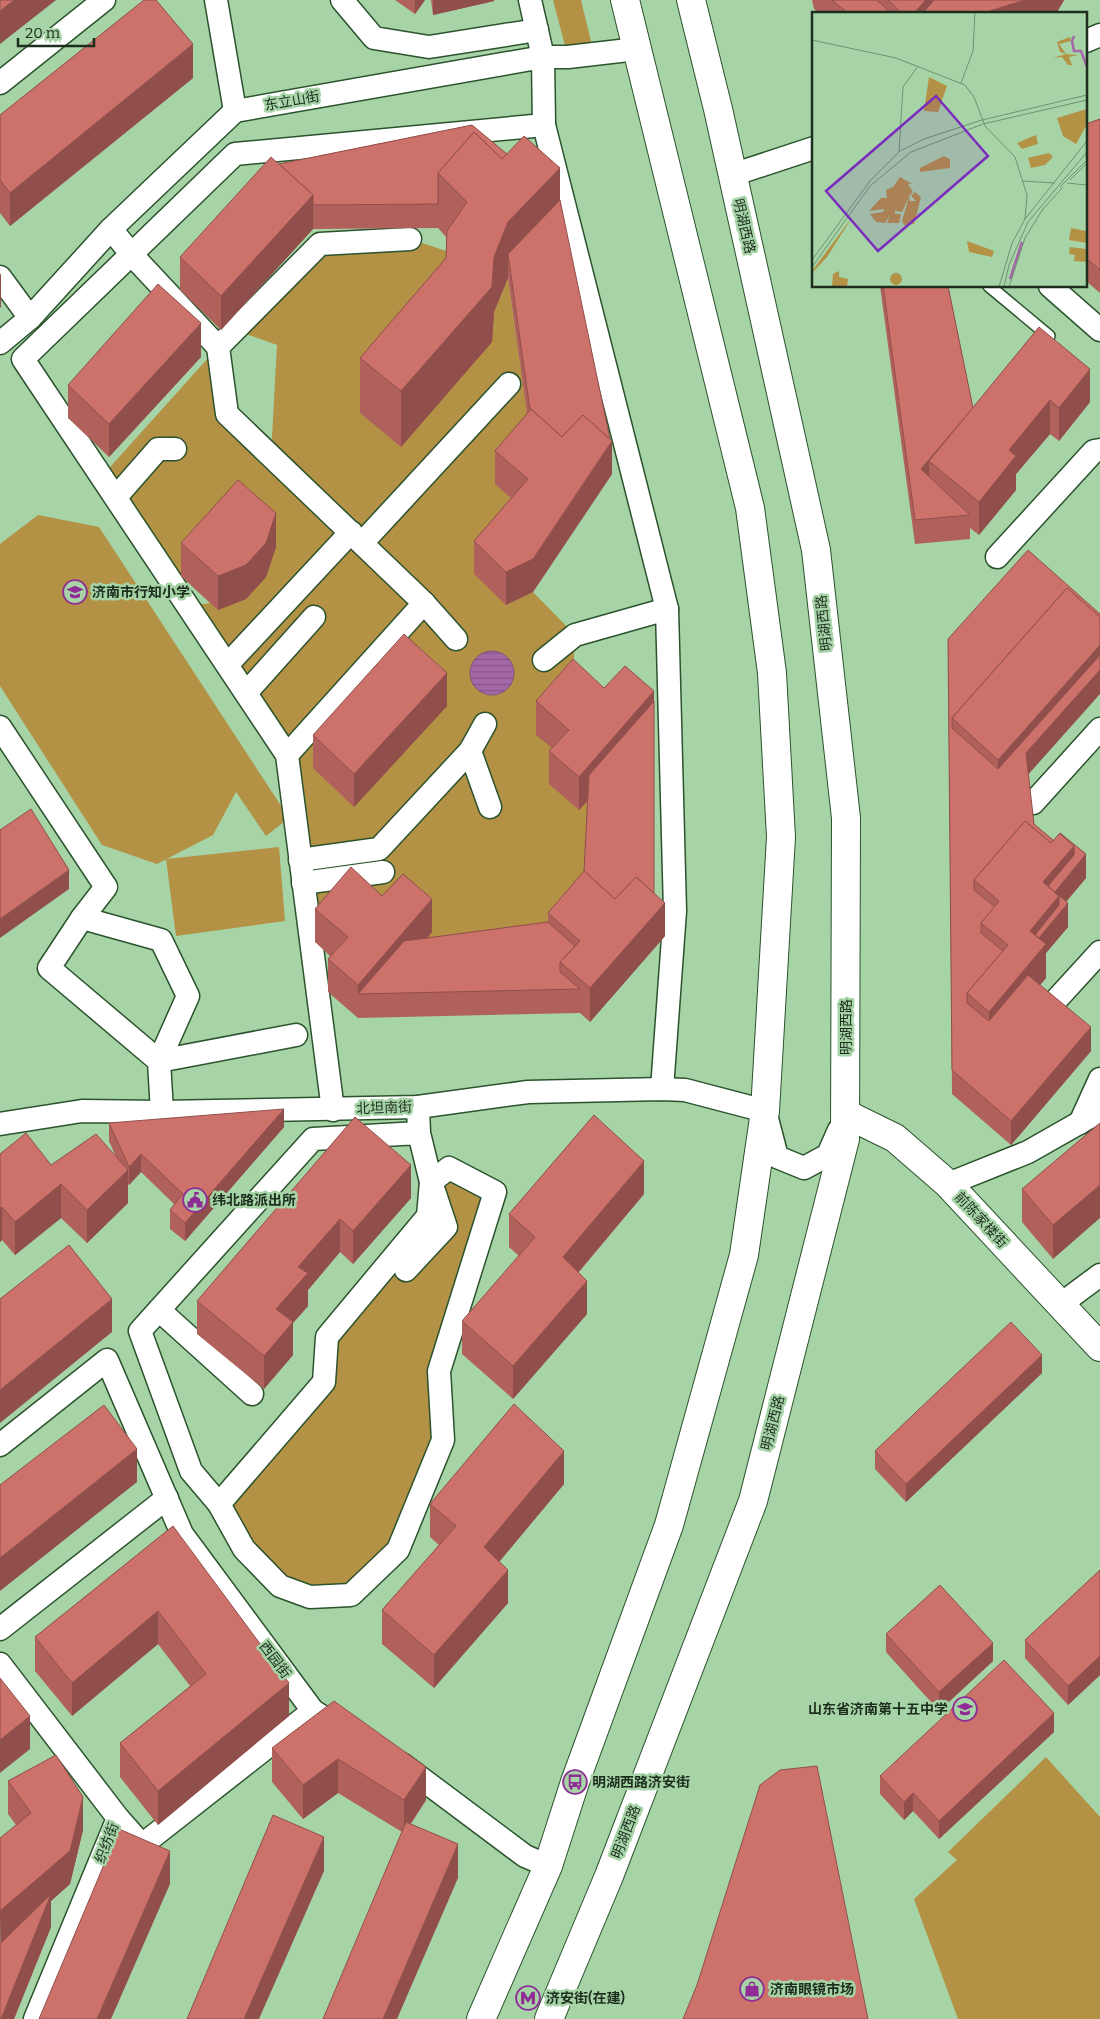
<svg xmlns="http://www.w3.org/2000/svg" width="1100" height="2019" viewBox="0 0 1100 2019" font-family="Bitter,'Noto Sans SC',serif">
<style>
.park{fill:#b39145}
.water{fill:url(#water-rules);stroke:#7b567e}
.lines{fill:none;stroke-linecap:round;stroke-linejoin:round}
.lane-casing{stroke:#2b532d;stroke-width:14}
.street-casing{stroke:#2b532d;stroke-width:25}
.secondary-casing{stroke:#2b532d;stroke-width:30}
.primary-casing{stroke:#2b532d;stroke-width:30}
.lane{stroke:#fff;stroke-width:11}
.street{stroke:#fff;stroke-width:22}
.secondary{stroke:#fff;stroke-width:28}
.primary{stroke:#fff;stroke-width:28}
.wall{fill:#b0615c}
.shaded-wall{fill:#904f4b}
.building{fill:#cd716b;stroke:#904f4b}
.labels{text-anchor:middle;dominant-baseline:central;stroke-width:5;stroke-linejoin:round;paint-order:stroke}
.street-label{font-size:14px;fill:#1c2e1d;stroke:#a7d4a7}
.poi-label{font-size:14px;font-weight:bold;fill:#1c2e1d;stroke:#a7d4a7;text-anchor:start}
.inset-river{fill:none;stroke:#a467a7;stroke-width:2.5}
.inset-road{fill:none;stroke:#6f9270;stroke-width:1}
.view{fill:#7b2cbf;fill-opacity:0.15;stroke:#7b2cbf;stroke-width:2.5}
.inset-edge{fill:none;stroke:#1c2e1d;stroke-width:2.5}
</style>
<defs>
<pattern id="water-rules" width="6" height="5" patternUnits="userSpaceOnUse" patternTransform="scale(1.25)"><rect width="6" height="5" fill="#a467a7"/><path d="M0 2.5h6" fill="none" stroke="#855587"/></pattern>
</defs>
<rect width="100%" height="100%" fill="#a7d4a7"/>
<!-- park -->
<g class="park">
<path d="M553 0H581L594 54 568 57Z"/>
<path d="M410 239 467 258 494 312 508 278 531 442 528 513 506 605 533 592 575 635 569 763 589 799 584 904 548 946 404 965 306 908 287 755 189 606 210 603 181 576 102 476 218 347 227 414 271 455 277 345 235 330 320 244Z"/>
<path d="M38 515 99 527 289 818 266 836 236 792 213 835 157 864 102 845 0 686V544Z"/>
<path d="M279 847 285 921 176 936 166 859Z"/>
<path d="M449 1168 495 1192 439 1371 443 1440 398 1550 351 1595 280 1586 219 1504 324 1383 327 1337Z"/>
<path d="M1046 1757 1100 1817V2019H958L914 1899 957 1860 948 1852Z"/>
</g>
<!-- water -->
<circle class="water" cx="492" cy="673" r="22"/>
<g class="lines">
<!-- lane casing -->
<g class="lane-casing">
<path id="lane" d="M989 286 1049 336"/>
</g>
<!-- street casing -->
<g class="street-casing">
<g id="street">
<path d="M216 0 235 111"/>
<path d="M342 0 374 38 429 47 537 30"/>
<path d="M530 0 543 57 544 125 667 609"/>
<path d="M1086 41 1100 35"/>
<path d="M0 83 104 0"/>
<path d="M732 175 814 148"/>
<path d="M111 229 132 255 218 347 227 414 424 603 456 639"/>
<path d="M0 277 30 318"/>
<path d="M1050 286 1100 330"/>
<path d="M0 343 30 318 111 229 235 111 543 57H568L637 49"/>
<path d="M218 347 320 244 410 239"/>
<path d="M116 497 158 449H175"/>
<path d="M362 543 509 384"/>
<path d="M997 557 1094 451 1100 450"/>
<path d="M544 660 575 635 667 609 675 911 662 1089"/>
<path d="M228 664 351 532"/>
<path d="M246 693 314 617"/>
<path d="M485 724 470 751 490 807"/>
<path d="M0 727 106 887 82 918 49 968 159 1061 162 1112"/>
<path d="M287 755 424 603"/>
<path d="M1033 803 1100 729"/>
<path d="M300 860 379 849 470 751"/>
<path d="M303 883 383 872"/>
<path d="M82 918 161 940 188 996 159 1061 296 1035"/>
<path d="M1047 1010 1100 952"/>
<path d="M418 1107 419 1133 431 1182 449 1168 495 1192 439 1371 443 1440 398 1550 351 1595 310 1597 280 1586 244 1549 219 1504 191 1471 140 1331 313 1139 419 1133"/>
<path d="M333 1110 287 755 23 359 235 154 544 125"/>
<path d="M1080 1123 1100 1079"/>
<path d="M0 1124 82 1111 162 1112 418 1107 528 1092 662 1089 685 1090 765 1111 777 1157 804 1168 828 1155 839 1130"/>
<path d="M948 1184 1028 1152 1100 1111"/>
<path d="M406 1270 446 1227 434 1191"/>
<path d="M1061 1304 1100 1275"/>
<path d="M159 1310 252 1394"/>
<path d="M0 1445 107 1360 182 1534 313 1711 344 1730"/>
<path d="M219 1504 324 1382 327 1337 428 1216 431 1182"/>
<path d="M0 1629 167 1498"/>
<path d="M0 1664 118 1818 35 2019"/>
<path d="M402 1764 525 1856 548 1866"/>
<path d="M118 1818 142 1845 313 1711"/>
</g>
</g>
<!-- secondary casing -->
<g class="secondary-casing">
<path id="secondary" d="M846 1114 895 1138 948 1184 1100 1347"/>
</g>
<!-- primary casing -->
<g class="primary-casing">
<g id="primary">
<path d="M481 2019 548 1866 575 1782 669 1525 744 1255 765 1111 781 837 772 673 750 508 625 0"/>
<path d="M549 2019 609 1876 753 1501 845 1139 846 818 816 550 718 109 691 0"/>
</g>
</g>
<!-- lane -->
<use href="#lane" class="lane"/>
<!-- street -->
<use href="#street" class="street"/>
<!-- secondary -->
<use href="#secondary" class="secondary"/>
<!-- primary -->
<use href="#primary" class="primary"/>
</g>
<!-- wall -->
<g class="wall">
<path d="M395 0H425L415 14Z"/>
<path d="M431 0H494V1L433 15Z"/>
<path d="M812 0H1064L1056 14H820L814 9Z"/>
<path d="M193 78 10 226 0 213V115Z"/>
<path d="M1100 119V293L1086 281V124Z"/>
<path d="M472 125 560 200 612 474 533 592 506 605 474 574V541L511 498 495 484V451L527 414 508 278 494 312 492 342 401 447 360 413V358L446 258V237L438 228 313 229 221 330 180 290V257L279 164Z"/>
<path d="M880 286H948L973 408 1039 327 1090 402 1059 441 1050 434 1016 474V490L979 535 970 528V539L915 544Z"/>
<path d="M201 357 109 457 68 418V385Z"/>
<path d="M181 543 276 547 266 577 246 599 218 610 181 576Z"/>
<path d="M948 639 1028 774 1034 824 1086 878 1066 902 1068 927 1046 953V978L1040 985 1091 1051 1011 1145 952 1094Z"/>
<path d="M604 688 654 691V893L665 936 590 1022 580 1013 358 1018 328 992V959L330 956 315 942V909L382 896 432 932 427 938 548 922V913L584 871 588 801 579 810 549 784V751L552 748 536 735V701Z"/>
<path d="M447 706 354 807 313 768V735Z"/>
<path d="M355 1117 411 1198 353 1264 340 1252 308 1290V1306L293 1323V1355L264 1389 197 1334V1301Z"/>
<path d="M109 1123 284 1127 185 1241 170 1229V1210L174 1204 141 1172 129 1185 128 1184V1203L87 1243 61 1218 15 1255 2 1240 0 1242V1154L51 1165 116 1157 109 1141Z"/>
<path d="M1100 1123 1053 1259 1022 1222V1189Z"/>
<path d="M644 1194 579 1272 587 1314 513 1399 462 1354V1321L519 1256 509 1247V1214Z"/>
<path d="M1042 1373 906 1502 875 1469V1451Z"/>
<path d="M564 1484 499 1562 508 1603 434 1688 382 1644V1610L439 1545 430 1537V1504Z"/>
<path d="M173 1526 289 1716 158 1825 120 1777V1743L190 1686 158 1644 72 1716 35 1671V1637Z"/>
<path d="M1100 1570V1675L1068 1705 1025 1658V1640Z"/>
<path d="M886 1634 993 1661 939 1711 886 1652Z"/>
<path d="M334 1701 426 1800 411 1824 458 1878 402 1832 338 1793 303 1819 272 1782V1748Z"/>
<path d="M1054 1732 939 1839 913 1811 904 1820 880 1794V1776Z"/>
<path d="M8 1781 83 1830 70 1884 51 1901V1927L14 2019H0L16 1825 8 1814Z"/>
</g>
<!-- shaded-wall -->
<g class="shaded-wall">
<path d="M14 0H56L0 44V11Z"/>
<path d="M415 0H425L415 14Z"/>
<path d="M433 0H494V1L433 15Z"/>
<path d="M926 0H947L943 14H913Z"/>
<path d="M1025 0H1064L1056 14H980Z"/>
<path d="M193 44V78L10 226V193Z"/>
<path d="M560 168V224L508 254V278L494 312 492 342 401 447V391L508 222Z"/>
<path d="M313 195V229L221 330V296Z"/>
<path d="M1 273V307L0 308V275Z"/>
<path d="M201 323V357L109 457V424Z"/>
<path d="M1090 369V402L1059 441V408Z"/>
<path d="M1050 400V434L1016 474V490L979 535V502L1009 450Z"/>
<path d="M973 409 929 461V484L921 469Z"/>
<path d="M612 441V474L533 592 506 605V572Z"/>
<path d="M276 513V547L266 577 246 599 218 610V576Z"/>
<path d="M1100 645V694L1026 777 998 793V760Z"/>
<path d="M447 673V706L354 807V774Z"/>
<path d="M654 691V725L579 810V777Z"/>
<path d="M1074 846 1086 854V878L1059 910 1068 903V927L1046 953V978L989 1045V1012L1030 931 1043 882Z"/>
<path d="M69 870V889L0 938V919Z"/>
<path d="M432 899V932L379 994H358V1018V985Z"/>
<path d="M665 903V936L590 1022V988Z"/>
<path d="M1091 1027V1051L1011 1145V1121Z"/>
<path d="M284 1109V1127L185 1241V1223Z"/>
<path d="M141 1154V1172L129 1185V1167Z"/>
<path d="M644 1161V1194L563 1290V1257Z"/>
<path d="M411 1165V1198L353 1264V1231Z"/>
<path d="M128 1170V1203L87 1243V1210Z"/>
<path d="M61 1184V1218L15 1255V1222Z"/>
<path d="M1100 1185V1218L1053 1259V1225Z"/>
<path d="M2 1207V1240L0 1242V1208Z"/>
<path d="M340 1219V1252L308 1290V1306L293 1323V1355L264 1389V1356L276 1309 298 1267Z"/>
<path d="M587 1281V1314L513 1399V1366Z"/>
<path d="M112 1299V1332L0 1423V1390Z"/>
<path d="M1042 1355V1373L906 1502V1484Z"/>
<path d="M137 1449V1482L0 1591V1558Z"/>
<path d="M564 1451V1484L484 1580V1547Z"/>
<path d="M508 1570V1603L434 1688V1655Z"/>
<path d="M158 1611V1644L72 1716V1683Z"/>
<path d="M993 1643V1661L939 1711V1692Z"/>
<path d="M1100 1656V1675L1068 1705V1686Z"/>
<path d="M289 1683V1716L158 1825V1791Z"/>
<path d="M1054 1713V1732L939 1839V1821Z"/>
<path d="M30 1716V1749L0 1773V1740Z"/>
<path d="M338 1759V1793L303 1819V1785Z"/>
<path d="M426 1767V1800L404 1833V1800Z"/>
<path d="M913 1793V1811L904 1820V1802Z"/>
<path d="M83 1797V1830L70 1884 51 1901V1927L14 2019H1L0 1911Z"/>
<path d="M324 1837V1871L259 2019H244Z"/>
<path d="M458 1844V1878L397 2019H383Z"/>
<path d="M170 1851V1884L111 2019H97Z"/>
</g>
<!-- building -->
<g class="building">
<path d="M0 0H14L0 11Z"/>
<path d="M144 0H156L193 44 10 193 0 180V115Z"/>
<path d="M832 0H877L892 14H849Z"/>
<path d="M888 0H926L913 14H903Z"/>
<path d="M934 0H1025L980 14H922Z"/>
<path d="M1100 119V270L1086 258V124Z"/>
<path d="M472 125 507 154 502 159 474 132 438 173V204L313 205V195L279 164Z"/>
<path d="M474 132 502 159 524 136 560 168 508 222 494 257 492 287 401 391 360 358 446 258 447 231 467 202 438 173Z"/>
<path d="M271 157 313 195 221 296 180 257Z"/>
<path d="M560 200 610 439 583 415 562 437 531 409 530 410 508 254Z"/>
<path d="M158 284 201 323 109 424 68 385Z"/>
<path d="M883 286H948L973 408 921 469 970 515 915 520Z"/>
<path d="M1039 327 1090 369 1059 408 1050 400 1009 450 1016 456 979 502 929 461Z"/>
<path d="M531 409 562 437 583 415 612 441 533 559 506 572 474 541 528 479 495 451Z"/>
<path d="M238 480 276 513 266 543 246 565 218 576 181 543Z"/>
<path d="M1028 550 1100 614V617L1067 588 952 718V728L998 769 1100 655V670L1026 753 1034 824 1053 840 1051 843 1025 821 974 880V890L995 907 981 923V933L1003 951 967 993V1003L989 1021 1028 975 1091 1027 1011 1121 952 1070 948 639Z"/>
<path d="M1067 588 1100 617V645L998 760 952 718Z"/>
<path d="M404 634 447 673 354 774 313 735Z"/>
<path d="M573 659 604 688 625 666 654 691 579 777 549 751 569 730 536 701Z"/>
<path d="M654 701V893L636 877 615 899 584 871 589 775Z"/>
<path d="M31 809 69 870 0 919V830Z"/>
<path d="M1025 821 1051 843 1060 833 1074 846 1043 882 1059 896 1030 931 1046 944 989 1012 967 993 1008 945 981 923 999 901 974 880Z"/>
<path d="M1060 833 1086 854 1055 892 1068 903 1039 938 1035 935 1059 905V896L1048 886 1074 855V846L1060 834Z"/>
<path d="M351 867 382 896 403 874 432 899 358 985 328 959 348 937 315 909Z"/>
<path d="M584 871 615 899 636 877 665 903 590 988 560 962 580 941 548 913Z"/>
<path d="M548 922 575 946 560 962V972L580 989 358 994 404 941Z"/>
<path d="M284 1109 185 1223 170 1210 183 1194 141 1154 129 1167 109 1123Z"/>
<path d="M594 1115 644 1161 563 1257 587 1281 513 1366 462 1321 535 1237 509 1214Z"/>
<path d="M355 1117 411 1165 353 1231 340 1219 298 1267 308 1273 276 1309 293 1322 264 1356 197 1301Z"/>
<path d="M1100 1123V1185L1053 1225 1022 1189Z"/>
<path d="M26 1133 51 1165 96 1134 128 1170 87 1210 61 1184 15 1222 2 1207 0 1208V1154Z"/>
<path d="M69 1245 112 1299 0 1390V1299Z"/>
<path d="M1011 1322 1042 1355 906 1484 875 1451Z"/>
<path d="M514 1404 564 1451 484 1547 508 1570 434 1655 382 1610 456 1526 430 1504Z"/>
<path d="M104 1405 137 1449 0 1558V1485Z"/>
<path d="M173 1526 289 1683 158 1791 120 1743 206 1674 158 1611 72 1683 35 1637Z"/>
<path d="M1100 1570V1656L1068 1686 1025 1640Z"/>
<path d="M940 1585 993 1643 939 1692 886 1634Z"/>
<path d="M1004 1660 1054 1713 939 1821 913 1793 904 1802 880 1776Z"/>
<path d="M0 1678 30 1716 0 1740Z"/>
<path d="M334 1701 426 1767 404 1800 338 1759 303 1785 272 1748Z"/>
<path d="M56 1755 83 1797 70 1851 0 1911V1838L31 1813 8 1781Z"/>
<path d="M817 1766 868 2019H683L697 1985 760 1785 780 1770Z"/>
<path d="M273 1815 324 1837 244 2019H187Z"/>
<path d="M406 1822 458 1844 383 2019H323Z"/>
<path d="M119 1829 170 1851 97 2019H39Z"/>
<path d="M51 1894 1 2019H0V1944Z"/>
</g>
<!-- icons -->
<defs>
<g id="school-ring" transform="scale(1.25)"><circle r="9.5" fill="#a7d4a7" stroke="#8e2d95" stroke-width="1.5"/><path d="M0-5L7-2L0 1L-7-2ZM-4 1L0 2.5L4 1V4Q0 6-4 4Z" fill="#8e2d95"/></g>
<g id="civic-ring" transform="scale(1.25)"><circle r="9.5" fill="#a7d4a7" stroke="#8e2d95" stroke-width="1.5"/><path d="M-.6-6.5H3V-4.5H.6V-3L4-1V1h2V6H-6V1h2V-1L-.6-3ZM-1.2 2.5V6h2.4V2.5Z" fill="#8e2d95"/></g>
<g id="bus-ring" transform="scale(1.25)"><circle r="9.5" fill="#a7d4a7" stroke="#8e2d95" stroke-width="1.5"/><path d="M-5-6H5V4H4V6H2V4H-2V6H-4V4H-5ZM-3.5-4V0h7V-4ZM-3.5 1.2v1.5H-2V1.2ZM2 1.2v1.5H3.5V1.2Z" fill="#8e2d95"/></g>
<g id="shop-ring" transform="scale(1.25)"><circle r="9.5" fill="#a7d4a7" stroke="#8e2d95" stroke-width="1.5"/><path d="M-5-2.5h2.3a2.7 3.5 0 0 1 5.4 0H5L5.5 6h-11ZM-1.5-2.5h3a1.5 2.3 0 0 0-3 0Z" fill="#8e2d95"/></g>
<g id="metro-ring" transform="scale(1.25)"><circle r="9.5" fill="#a7d4a7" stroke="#8e2d95" stroke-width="1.5"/><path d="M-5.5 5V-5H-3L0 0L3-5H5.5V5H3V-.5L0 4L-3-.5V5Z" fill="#8e2d95"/></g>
</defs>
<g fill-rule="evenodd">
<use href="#school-ring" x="75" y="592"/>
<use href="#civic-ring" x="195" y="1200"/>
<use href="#school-ring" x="965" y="1709"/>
<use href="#bus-ring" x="575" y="1782"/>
<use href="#shop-ring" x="752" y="1989"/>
<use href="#metro-ring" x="528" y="1998"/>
</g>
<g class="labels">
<!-- street labels -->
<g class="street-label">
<text transform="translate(292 101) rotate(-10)">东立山街</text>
<text transform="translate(744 226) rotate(77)">明湖西路</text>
<text transform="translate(824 623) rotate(-96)">明湖西路</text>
<text transform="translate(846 1027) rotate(-90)">明湖西路</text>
<text transform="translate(384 1108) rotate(-2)">北坦南街</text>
<text transform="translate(981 1220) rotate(47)">前陈家楼街</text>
<text transform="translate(773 1423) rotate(-76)">明湖西路</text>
<text transform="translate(275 1660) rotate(53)">西园街</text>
<text transform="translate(626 1832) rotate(-69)">明湖西路</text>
<text transform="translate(107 1843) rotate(-69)">织纺街</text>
</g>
<!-- poi labels -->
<g class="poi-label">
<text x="92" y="592">济南市行知小学</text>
<text x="212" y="1200">纬北路派出所</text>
<text x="948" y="1709" text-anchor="end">山东省济南第十五中学</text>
<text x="592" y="1782">明湖西路济安街</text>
<text x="770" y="1989">济南眼镜市场</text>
<text x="546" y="1998">济安街(在建)</text>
</g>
</g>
<!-- overview -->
<g transform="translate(812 12)">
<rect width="275" height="275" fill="#a7d4a7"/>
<path d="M117 65 135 74 126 100 112 99ZM275 97V112L264 132 251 124 245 106ZM224 123 226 132 210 137 205 131ZM237 141 241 145 233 153 219 156 216 146ZM132 144 138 147V156L108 160V156ZM88 165 100 172H96L101 180 97 184 98 189H104L99 184 103 180 109 185 102 212 92 213 90 209 97 185 90 200 83 199V202H89L87 211H75L78 203 73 211 64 210 58 202 71 200 72 197 57 199 69 186H75L74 178 81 175ZM41 204 15 245 0 261V259ZM259 216 274 219 275 231 257 228ZM155 229 182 239 180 245 157 240ZM258 235 275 237V250L262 249 263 243 257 242ZM27 259V265L36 267 35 275H20L21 262ZM78 267a6 6 0 1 1 12 0a6 6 0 1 1-12 0Z" fill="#b39145"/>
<path d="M258 25 259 29 247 32 254 42 266 43 257 45 260 53H256L250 45 241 46 254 42 248 40 245 30Z" fill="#b39145"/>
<path class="inset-river" d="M262 24 260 29 262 39H269L275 55M198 267 210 230"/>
<path class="inset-road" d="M0 28 84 46 153 73 162 85 173 114 203 145 215 183 213 207M149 71 161 39 163 0M87 140 91 75 106 54M258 168 274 152M210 169 243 171M255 171 275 173M248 175 275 148M0 248 58 169 88 139 112 127 170 108 275 83M0 255 58 174 99 140 171 112 275 88M187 275 200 231 213 207 275 129M192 275 197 253 216 210 275 140M197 275 213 226 231 197 251 175"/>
<path class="view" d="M124 84 176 144 66 239 14 179Z"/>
<rect width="275" height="275" class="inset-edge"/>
</g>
<!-- scale -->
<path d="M18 38v8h76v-8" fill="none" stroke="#1c2e1d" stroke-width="2.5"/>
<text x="25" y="38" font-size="15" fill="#1c2e1d" stroke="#a7d4a7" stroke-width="4" paint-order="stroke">20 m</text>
</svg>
